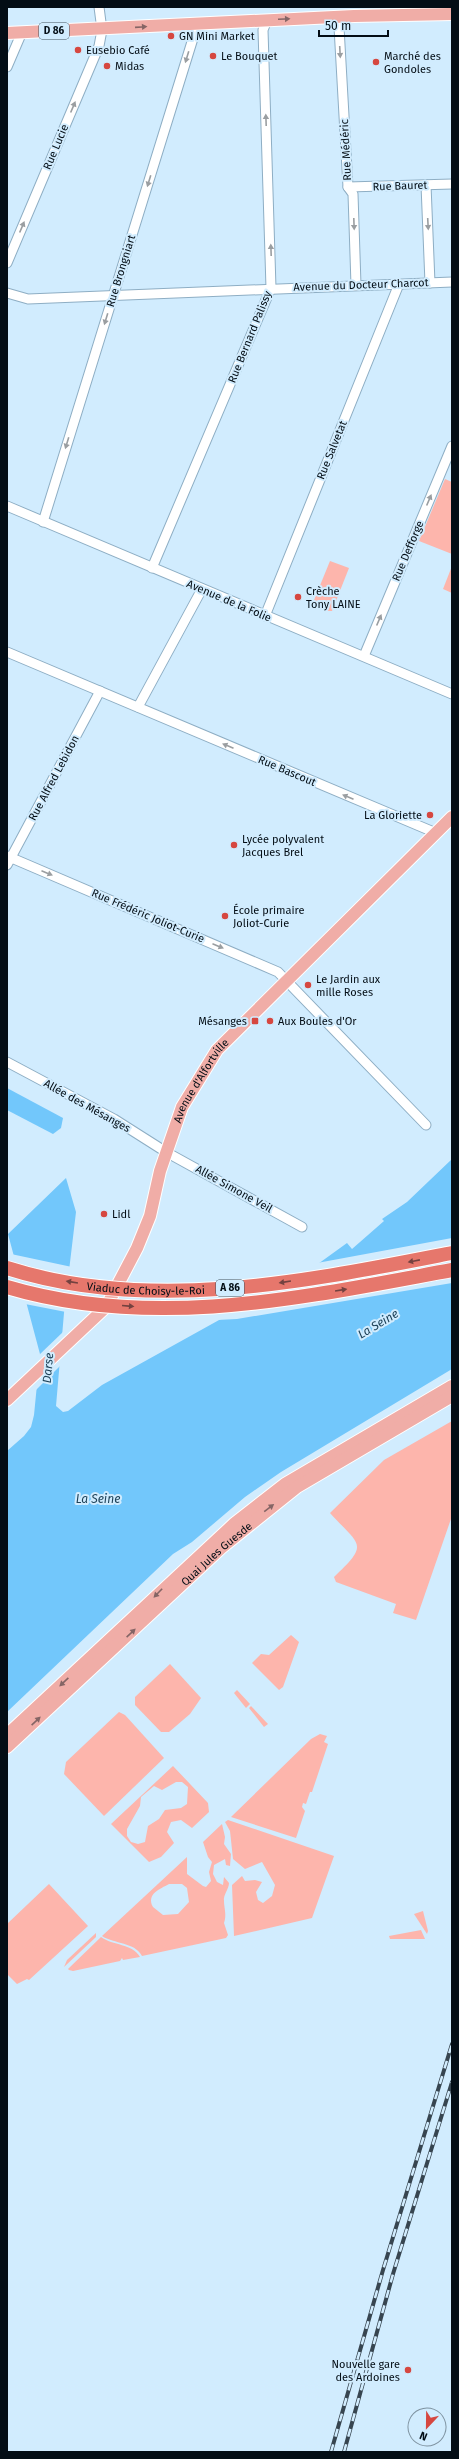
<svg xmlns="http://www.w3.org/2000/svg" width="459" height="2459" viewBox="0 0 459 2459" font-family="'Fira Sans',sans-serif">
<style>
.green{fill:#fdb5ac;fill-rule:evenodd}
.water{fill:#72c7fb}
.pier{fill:#d1ecfe}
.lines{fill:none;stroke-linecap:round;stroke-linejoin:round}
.minor-casing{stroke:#8eaec4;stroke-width:11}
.major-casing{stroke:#fff;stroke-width:14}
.minor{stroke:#fff;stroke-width:9}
.major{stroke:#f0ada7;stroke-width:12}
.rail-casing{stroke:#374550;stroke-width:4}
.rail{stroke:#d1ecfe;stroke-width:2.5;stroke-dasharray:8;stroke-linecap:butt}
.highway-bridge-casing{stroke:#fff;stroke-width:16;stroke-linecap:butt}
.highway-bridge{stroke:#e6776c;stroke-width:14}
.oneway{fill:#856565}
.oneway2{fill:#9a9ea1}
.oneway3{fill:#744240}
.poi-dot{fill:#d64740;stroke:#d1ecfe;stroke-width:1.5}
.labels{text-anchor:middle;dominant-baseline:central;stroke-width:4;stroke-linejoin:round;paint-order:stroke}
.shield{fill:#d1ecfe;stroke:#41505b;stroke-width:1}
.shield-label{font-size:10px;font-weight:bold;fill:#030d15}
.poi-label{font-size:11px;fill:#030d15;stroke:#d1ecfe;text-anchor:start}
.street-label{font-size:11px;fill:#030d15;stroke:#d1ecfe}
.water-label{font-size:12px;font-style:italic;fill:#1d4157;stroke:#d1ecfe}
</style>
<rect width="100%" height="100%" fill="#d1ecfe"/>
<!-- green -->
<g class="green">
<path d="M445 479 452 482V554L419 541Z"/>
<path d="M330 561 349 568 332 611H327L312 605Z"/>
<path d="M452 566V593L443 589Z"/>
<path d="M452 1421V1516L416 1620 393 1613 396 1604 336 1582 334 1577C370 1543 360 1546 330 1513L384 1460Z"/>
<path d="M291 1635 299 1642 283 1687 279 1690 252 1663 261 1654 269 1655Z"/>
<path d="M170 1664 201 1698 190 1714 169 1732H161L135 1705V1697Z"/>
<path d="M237 1690 250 1704 246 1708 234 1693Z"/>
<path d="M251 1706 268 1724 264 1727 249 1708Z"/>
<path d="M119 1712 125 1715 164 1758 104 1816 64 1774 66 1762Z"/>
<path d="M320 1734 327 1736 324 1742 328 1744 312 1792H310L306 1804 303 1803 302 1807 305 1811 296 1838 231 1817 311 1739Z"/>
<path d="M173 1766 208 1803 209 1812 192 1828 181 1820 171 1822 167 1832 174 1843 161 1857 149 1862 111 1824ZM176 1782H182L188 1787 187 1804 181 1808 165 1810 159 1819 148 1826 145 1842 138 1844 131 1842 127 1836V1829L140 1806 141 1797 154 1786 162 1790Z"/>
<path d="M228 1820 334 1856 312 1918 234 1936 232 1885 242 1876 245 1881 255 1880 262 1882 256 1892 258 1900 263 1903 272 1896 275 1885 262 1862 245 1869 233 1859 230 1831 225 1822Z"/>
<path d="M222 1824 225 1837 224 1844 231 1854 230 1866 226 1865 225 1859 214 1865 213 1874 217 1882 223 1885 224 1877 229 1883C229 1889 223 1895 224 1901 224 1908 227 1915 224 1923L228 1935 226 1938 142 1956C135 1942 114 1944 102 1936L187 1857V1874L203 1886 206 1887 211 1881 209 1872 212 1862 208 1857 203 1842ZM169 1884H182L187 1888 189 1902 178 1914 163 1915 153 1907C146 1894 160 1889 169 1884Z"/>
<path d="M49 1884 88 1926 29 1980 27 1979 17 1984 7 1974V1924Z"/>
<path d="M423 1911 428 1931 427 1934 414 1914Z"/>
<path d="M421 1930 425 1939H390L389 1936Z"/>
<path d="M96 1933V1937L64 1967 67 1960Z"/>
<path d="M101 1937C113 1946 132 1943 140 1957L123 1960 122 1958 120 1961 73 1971 69 1970 68 1969Z"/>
</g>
<!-- water -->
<g class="water">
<path d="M7 1088 63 1118 61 1128 53 1134 7 1110Z"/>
<path d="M452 1159V1369L281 1472 245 1497 192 1542 173 1554 7 1712V1451L24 1436 31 1427 34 1415 40 1354 8 1234 66 1178 76 1212 64 1313 56 1406 63 1412 68 1411 102 1385 311 1269 347 1243 352 1249 384 1221 382 1219 407 1202Z"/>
</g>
<!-- pier -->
<g class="pier">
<path d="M452 1238V1283L237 1319 217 1320 317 1263Z"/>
<path d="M11 1254 72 1267 66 1312 25 1304Z"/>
<path d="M64 1331 62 1364 35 1391 38 1356Z"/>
</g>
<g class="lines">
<!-- minor casing -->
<g class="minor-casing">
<g id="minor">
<path d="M329 18 338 23 339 27 348 187 353 194 356 285"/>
<path d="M7 67 22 32"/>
<path d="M426 185 430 283"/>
<path d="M348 187 452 184"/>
<path d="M7 263 99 46 102 30 99 7"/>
<path d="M7 293 28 299 452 282"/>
<path d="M7 506 452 694"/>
<path d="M43 522 195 32V29L188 24"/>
<path d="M152 568 271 288 263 30 267 20"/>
<path d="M265 616 399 284"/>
<path d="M7 652 436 833"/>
<path d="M364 656 452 446"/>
<path d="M138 707 202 589"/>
<path d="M7 856 278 972 426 1125"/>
<path d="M7 865 100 691"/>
<path d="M7 1062 114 1119 166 1152 302 1227"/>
</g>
</g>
<!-- major casing -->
<g class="major-casing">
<g id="major">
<path d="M7 33 354 16 452 14"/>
<path id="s1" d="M7 1400 106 1307 137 1248 150 1216 160 1171 182 1107 217 1050 452 817"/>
<path d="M7 1735 235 1523 285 1484 452 1386"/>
<path id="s2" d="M7 1747 221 1548 297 1487 452 1396"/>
</g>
</g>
<!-- minor -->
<use href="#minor" class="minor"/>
<!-- major -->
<use href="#major" class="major"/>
<!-- rail casing -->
<g class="rail-casing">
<g id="rail">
<path d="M331 2452 383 2270 452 2044"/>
<path d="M344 2452 393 2274 452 2082"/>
</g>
</g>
<!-- rail -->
<use href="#rail" class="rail"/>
<!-- highway-bridge casing -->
<g class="highway-bridge-casing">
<g id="highway-bridge">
<path id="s3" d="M7 1268C151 1314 308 1281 452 1253"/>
<path d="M7 1287C155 1331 305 1297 452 1270"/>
</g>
</g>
<!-- highway-bridge -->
<use href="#highway-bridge" class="highway-bridge"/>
</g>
<!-- one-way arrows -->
<defs><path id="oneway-solid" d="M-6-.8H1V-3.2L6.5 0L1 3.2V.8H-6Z"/></defs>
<g class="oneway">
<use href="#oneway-solid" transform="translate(284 19) rotate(-2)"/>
<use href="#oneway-solid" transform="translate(141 27) rotate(-4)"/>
<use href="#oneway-solid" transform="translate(269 1508) rotate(-37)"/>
<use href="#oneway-solid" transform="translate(158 1593) rotate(134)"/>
<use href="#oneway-solid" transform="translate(131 1633) rotate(-43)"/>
<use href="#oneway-solid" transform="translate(64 1682) rotate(137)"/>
<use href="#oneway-solid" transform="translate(36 1721) rotate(-43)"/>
</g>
<g class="oneway2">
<use href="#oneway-solid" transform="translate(340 52) rotate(87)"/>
<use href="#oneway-solid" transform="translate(187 57) rotate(107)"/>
<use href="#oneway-solid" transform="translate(73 107) rotate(-67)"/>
<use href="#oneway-solid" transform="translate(266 120) rotate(-92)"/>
<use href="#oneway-solid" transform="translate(149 181) rotate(107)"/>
<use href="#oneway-solid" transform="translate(354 224) rotate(88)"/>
<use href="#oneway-solid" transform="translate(428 224) rotate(87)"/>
<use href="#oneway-solid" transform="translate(22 227) rotate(-67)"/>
<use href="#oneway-solid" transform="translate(271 250) rotate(-92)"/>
<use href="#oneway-solid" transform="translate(106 319) rotate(107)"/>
<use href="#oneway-solid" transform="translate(67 443) rotate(107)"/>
<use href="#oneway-solid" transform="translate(429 500) rotate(-67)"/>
<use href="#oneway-solid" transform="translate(379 620) rotate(-67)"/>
<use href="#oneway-solid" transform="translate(228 746) rotate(-157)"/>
<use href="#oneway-solid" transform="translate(348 797) rotate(-157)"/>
<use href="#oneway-solid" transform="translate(47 873) rotate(23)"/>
<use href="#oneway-solid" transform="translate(218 946) rotate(23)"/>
</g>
<g class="oneway3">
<use href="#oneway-solid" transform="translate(414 1261) rotate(169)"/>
<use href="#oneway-solid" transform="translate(72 1282) rotate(-171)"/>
<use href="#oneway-solid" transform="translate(285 1282) rotate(171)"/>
<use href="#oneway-solid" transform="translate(341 1290) rotate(-9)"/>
<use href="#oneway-solid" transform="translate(128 1306) rotate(5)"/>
</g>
<!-- markers -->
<g class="poi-dot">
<circle cx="171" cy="36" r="4"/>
<circle cx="78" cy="50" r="4"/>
<circle cx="213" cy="56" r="4"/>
<circle cx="376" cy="62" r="4"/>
<circle cx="107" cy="66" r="4"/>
<circle cx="298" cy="597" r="4"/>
<circle cx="430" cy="815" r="4"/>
<circle cx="234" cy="845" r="4"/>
<circle cx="225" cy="916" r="4"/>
<circle cx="308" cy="985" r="4"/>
<rect x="251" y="1017" width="8" height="8" rx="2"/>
<circle cx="270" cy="1021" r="4"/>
<circle cx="104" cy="1214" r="4"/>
<circle cx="408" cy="2370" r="4"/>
</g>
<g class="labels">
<!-- shield labels -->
<g class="shield">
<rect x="39" y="23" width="30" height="16" rx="3"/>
<rect x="216" y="1280" width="28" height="16" rx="3"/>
</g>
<g class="shield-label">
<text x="54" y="31">D 86</text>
<text x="230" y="1288">A 86</text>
</g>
<!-- poi labels -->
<g class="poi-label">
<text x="179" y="36">GN Mini Market</text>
<text x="86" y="50">Eusebio Café</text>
<text x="221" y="56">Le Bouquet</text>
<text x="384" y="56">Marché des<tspan x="384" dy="13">Gondoles</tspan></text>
<text x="115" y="66">Midas</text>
<text x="306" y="591">Crèche<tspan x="306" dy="13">Tony LAINE</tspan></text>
<text x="422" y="815" text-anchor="end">La Gloriette</text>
<text x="242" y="839">Lycée polyvalent<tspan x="242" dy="13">Jacques Brel</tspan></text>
<text x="233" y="910">École primaire<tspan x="233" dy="13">Joliot-Curie</tspan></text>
<text x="316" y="979">Le Jardin aux<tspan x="316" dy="13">mille Roses</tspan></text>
<text x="247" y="1021" text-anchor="end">Mésanges</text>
<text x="278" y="1021">Aux Boules d'Or</text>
<text x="112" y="1214">Lidl</text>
<text x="400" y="2364" text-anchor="end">Nouvelle gare<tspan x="400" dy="13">des Ardoines</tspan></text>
</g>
<!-- street labels -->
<g class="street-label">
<text transform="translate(56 147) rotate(-67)">Rue Lucie</text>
<text transform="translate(346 150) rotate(-93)">Rue Médéric</text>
<text transform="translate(400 186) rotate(-2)">Rue Bauret</text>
<text transform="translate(121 271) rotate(-73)">Rue Brongniart</text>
<text transform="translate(361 285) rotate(-2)">Avenue du Docteur Charcot</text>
<text transform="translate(250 337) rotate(-68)">Rue Bernard Palissy</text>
<text transform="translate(332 450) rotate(-68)">Rue Salvetat</text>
<text transform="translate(408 551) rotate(-67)">Rue Defforge</text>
<text transform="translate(229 601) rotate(23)">Avenue de la Folie</text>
<text transform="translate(287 771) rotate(23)">Rue Bascout</text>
<text transform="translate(54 778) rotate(-62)">Rue Alfred Lebidon</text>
<text transform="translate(148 916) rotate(23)">Rue Frédéric Joliot-Curie</text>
<text stroke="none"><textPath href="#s1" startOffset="383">Avenue d'Alfortville</textPath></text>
<text transform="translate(87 1106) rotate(29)">Allée des Mésanges</text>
<text transform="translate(234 1189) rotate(29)">Allée Simone Veil</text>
<text stroke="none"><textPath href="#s3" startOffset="141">Viaduc de Choisy-le-Roi</textPath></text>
<text stroke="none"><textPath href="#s2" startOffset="285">Quai Jules Guesde</textPath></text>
</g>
<!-- water labels -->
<g class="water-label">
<text transform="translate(378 1324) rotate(-31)">La Seine</text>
<text transform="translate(48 1368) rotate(-85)">Darse</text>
<text x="98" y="1499">La Seine</text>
</g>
</g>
<!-- border -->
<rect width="459" height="2459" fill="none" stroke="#030d15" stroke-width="16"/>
<!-- north arrow -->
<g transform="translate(427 2427) rotate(202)"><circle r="19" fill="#d1ecfe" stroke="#7f93a1"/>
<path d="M0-3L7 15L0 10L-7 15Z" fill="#d64740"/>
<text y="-6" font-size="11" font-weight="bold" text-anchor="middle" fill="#030d15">N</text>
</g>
<!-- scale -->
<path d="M319 30v6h69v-6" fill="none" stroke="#030d15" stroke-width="2"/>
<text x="325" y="30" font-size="12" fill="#030d15" stroke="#d1ecfe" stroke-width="3" paint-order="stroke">50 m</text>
</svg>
